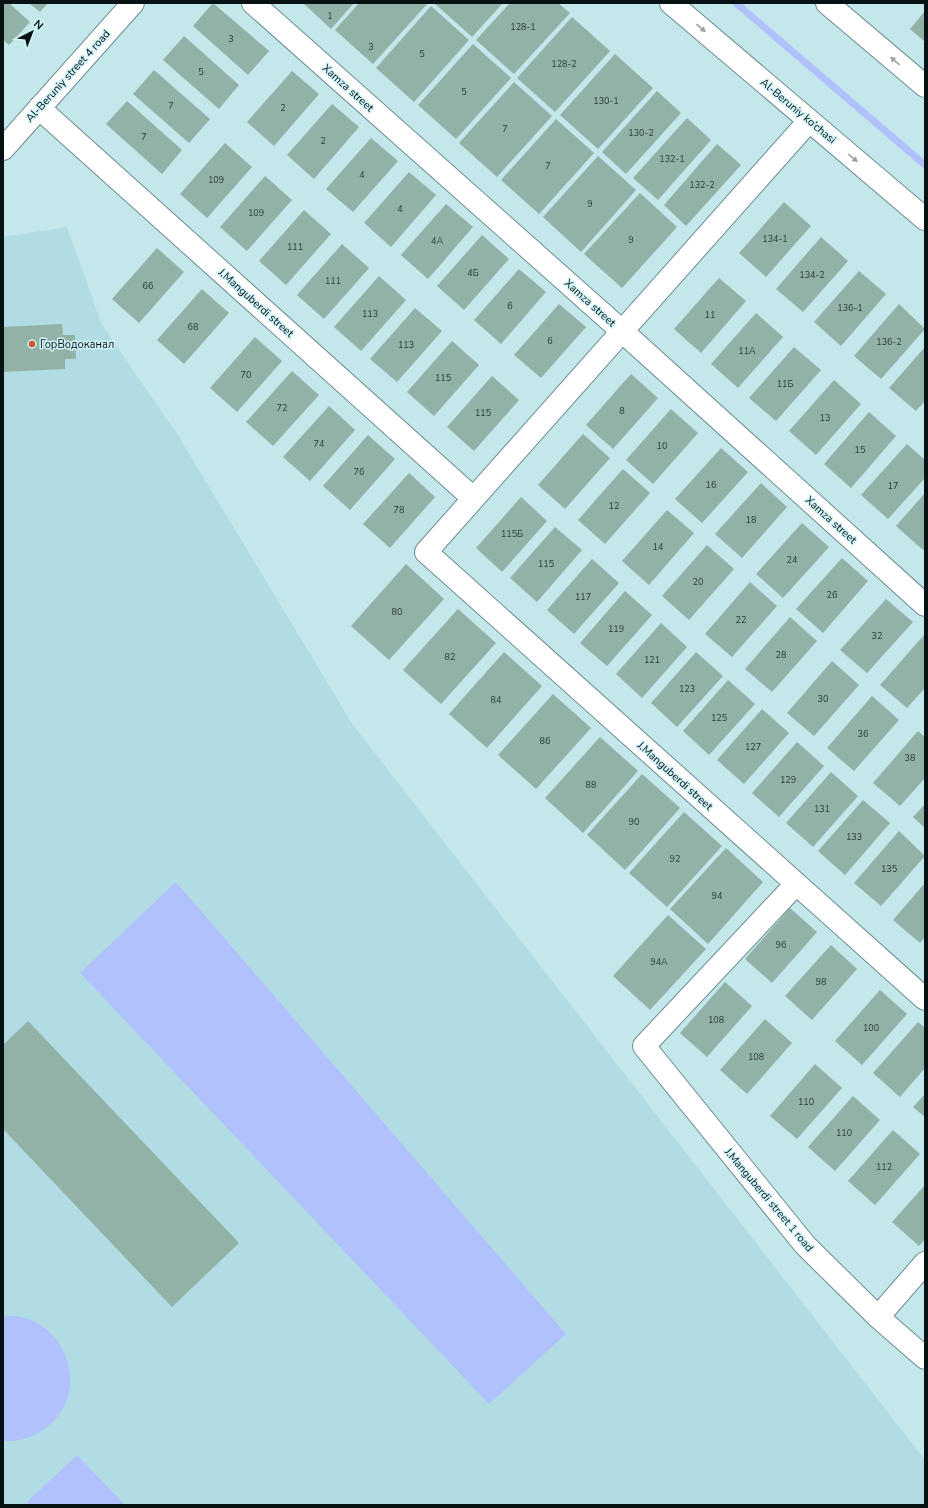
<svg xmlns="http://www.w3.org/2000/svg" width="928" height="1508" viewBox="0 0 928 1508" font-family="'Nunito Sans',sans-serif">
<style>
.built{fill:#b1dce3}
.water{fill:#b1c1fb}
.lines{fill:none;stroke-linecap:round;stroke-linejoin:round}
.stream{stroke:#b1c1fb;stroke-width:7}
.building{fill:#92b1a7}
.minor-casing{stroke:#6c8c90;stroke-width:24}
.secondary-casing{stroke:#6c8c90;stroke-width:24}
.minor{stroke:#fff;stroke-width:22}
.secondary{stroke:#fff;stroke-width:22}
.oneway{fill:#9ba0a1}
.poi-dot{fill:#c35e2c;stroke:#d1f4f9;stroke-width:1.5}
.labels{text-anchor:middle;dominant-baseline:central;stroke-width:3;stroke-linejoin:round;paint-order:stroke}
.number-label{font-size:9px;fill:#293a38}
.street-label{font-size:11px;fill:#061213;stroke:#d1f4f9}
.poi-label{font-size:11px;fill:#061213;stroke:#d1f4f9;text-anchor:start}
</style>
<rect width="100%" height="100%" fill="#c4e7ec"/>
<!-- built -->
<path class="built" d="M67 227 102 325 179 437 353 725 925 1460V1505H3V237Z"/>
<!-- water -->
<g class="water">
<path d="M176 882 566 1334 489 1404 80 973Z"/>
<path d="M3 1316C66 1311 96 1395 43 1430 31 1438 18 1442 3 1441Z"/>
<path d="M77 1455 125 1505H29L27 1502Z"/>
</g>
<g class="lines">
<!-- stream -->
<path class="stream" d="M736 3 925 165"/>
</g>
<!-- building -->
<g class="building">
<path d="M3 3H9L30 22 9 45 3 40Z"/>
<path d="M29 3H48L40 12Z"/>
<path d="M213 3 269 51 248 75 193 26Z"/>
<path d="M303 3H354L331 29Z"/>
<path d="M359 3H428L373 64 335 30Z"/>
<path d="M434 3H503L472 37Z"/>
<path d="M510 3H558L570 13 514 74 476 40Z"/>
<path d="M431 6 469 40 414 102 376 68Z"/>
<path d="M925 11V42L910 29Z"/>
<path d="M572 17 610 51 555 112 517 78Z"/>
<path d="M184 36 239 85 219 109 163 60Z"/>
<path d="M473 44 511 78 456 139 418 105Z"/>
<path d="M615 54 653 88 598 149 560 115Z"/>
<path d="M154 70 210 119 189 143 133 94Z"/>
<path d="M292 71 319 94 274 146 247 122Z"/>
<path d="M514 82 552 116 497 177 459 143Z"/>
<path d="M657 91 681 113 626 174 602 152Z"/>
<path d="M127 101 182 150 162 174 106 124Z"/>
<path d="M332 104 359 127 314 179 287 155Z"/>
<path d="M687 118 711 140 658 200 633 178Z"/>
<path d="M556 119 594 153 539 214 501 180Z"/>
<path d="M371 138 398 161 353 212 326 189Z"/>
<path d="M225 143 252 167 207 218 180 194Z"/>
<path d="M717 144 741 165 686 226 664 205Z"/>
<path d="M598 156 636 190 581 252 543 217Z"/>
<path d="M409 172 436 195 391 247 364 223Z"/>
<path d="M265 176 292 200 247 251 220 227Z"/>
<path d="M640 193 677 227 622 288 584 254Z"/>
<path d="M784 202 811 226 766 277 739 253Z"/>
<path d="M446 204 473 227 428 279 401 255Z"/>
<path d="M304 210 331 234 286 285 259 261Z"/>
<path d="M482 235 509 259 464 310 437 286Z"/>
<path d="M821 237 848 261 803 312 776 289Z"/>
<path d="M342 244 369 268 324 319 297 295Z"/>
<path d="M157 248 184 272 139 323 112 299Z"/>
<path d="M519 269 546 292 501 344 474 320Z"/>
<path d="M859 271 886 294 841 346 814 322Z"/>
<path d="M379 276 406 300 361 351 334 327Z"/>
<path d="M719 278 746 301 701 353 674 329Z"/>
<path d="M202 289 229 313 184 364 157 340Z"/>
<path d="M559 304 586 327 541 378 514 355Z"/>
<path d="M899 304 925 329 881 379 854 356Z"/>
<path d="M415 308 442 331 397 382 370 359Z"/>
<path d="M756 313 783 337 738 388 711 364Z"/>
<path d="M62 324 63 335H75L76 359H65V369L3 372V327Z"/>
<path d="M255 337 282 361 237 412 210 388Z"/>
<path d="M452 341 479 365 434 416 407 392Z"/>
<path d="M794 347 821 370 776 421 749 398Z"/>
<path d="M925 347V401L916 411 889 388Z"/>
<path d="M292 371 319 395 273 446 246 422Z"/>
<path d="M631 374 658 398 613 449 586 425Z"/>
<path d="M492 376 519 400 474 451 447 427Z"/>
<path d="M834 380 861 404 816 455 789 431Z"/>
<path d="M329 406 355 430 310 481 283 457Z"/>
<path d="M671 409 698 433 653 484 626 460Z"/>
<path d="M869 412 896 436 851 488 824 464Z"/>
<path d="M583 434 610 458 565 509 538 485Z"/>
<path d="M368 435 395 459 350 510 323 486Z"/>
<path d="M907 444 925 460V478L888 519 861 495Z"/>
<path d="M721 448 748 472 702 523 675 499Z"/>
<path d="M623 469 650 493 605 544 578 520Z"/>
<path d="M409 473 435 497 390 548 363 524Z"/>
<path d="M761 483 787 507 742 558 715 534Z"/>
<path d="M925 493V547L923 550 896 526Z"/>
<path d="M521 497 547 521 502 572 476 548Z"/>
<path d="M667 510 694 533 649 585 622 561Z"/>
<path d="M802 523 829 547 783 598 756 574Z"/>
<path d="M555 527 582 550 537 602 510 578Z"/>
<path d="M707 545 734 569 689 620 662 596Z"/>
<path d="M842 558 868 581 823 633 796 609Z"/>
<path d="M592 559 619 583 574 634 547 610Z"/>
<path d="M406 564 444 599 389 660 351 626Z"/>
<path d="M750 582 777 606 732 657 705 634Z"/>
<path d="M625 591 652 615 607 666 580 643Z"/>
<path d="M886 599 913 622 867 673 840 650Z"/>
<path d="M458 609 496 643 441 704 403 670Z"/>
<path d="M790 617 817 641 772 692 745 669Z"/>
<path d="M661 623 687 647 642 698 616 674Z"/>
<path d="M925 634V688L907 708 880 685Z"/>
<path d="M504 652 542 686 487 748 449 714Z"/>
<path d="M696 652 723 676 677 727 651 703Z"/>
<path d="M832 661 859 685 814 736 787 713Z"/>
<path d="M728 680 755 704 709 755 683 731Z"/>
<path d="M553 694 591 728 536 789 498 755Z"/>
<path d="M872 696 899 720 854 771 827 748Z"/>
<path d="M762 709 789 733 744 784 717 760Z"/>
<path d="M918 731 925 737V778L900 806 873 783Z"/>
<path d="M600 737 638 771 583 833 545 798Z"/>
<path d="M797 742 824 766 779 817 752 793Z"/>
<path d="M831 772 858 796 813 847 786 823Z"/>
<path d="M642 774 680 808 625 870 587 835Z"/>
<path d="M863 800 890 823 845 875 818 851Z"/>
<path d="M925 804V828L913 817Z"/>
<path d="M684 812 722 846 667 907 629 873Z"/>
<path d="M899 831 925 856 881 906 854 883Z"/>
<path d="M726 848 763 882 708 944 670 909Z"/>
<path d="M925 883V937L920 943 893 920Z"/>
<path d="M790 908 817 932 772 983 745 959Z"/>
<path d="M668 915 706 949 650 1010 613 976Z"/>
<path d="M831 945 857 969 812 1020 785 996Z"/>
<path d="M725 982 752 1006 707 1057 680 1033Z"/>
<path d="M880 990 907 1014 862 1065 835 1041Z"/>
<path d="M765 1019 792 1043 747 1094 720 1070Z"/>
<path d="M28 1021 239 1243 172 1307 3 1129V1045Z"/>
<path d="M918 1022 925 1028V1068L900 1097 873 1073Z"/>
<path d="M815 1064 842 1088 797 1139 770 1116Z"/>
<path d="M925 1094V1117L913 1107Z"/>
<path d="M853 1096 880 1120 835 1171 808 1147Z"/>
<path d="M893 1130 920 1154 875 1205 848 1181Z"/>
<path d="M925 1185V1239L919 1246 892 1222Z"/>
</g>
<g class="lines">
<!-- minor casing -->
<g class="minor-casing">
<g id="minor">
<path d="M253 3 623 332 925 605"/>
<path d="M39 108 473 498"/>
<path d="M809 121 426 552 925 999"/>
<path d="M3 149 133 3"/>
<path d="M796 884 644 1046 805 1245 878 1317 925 1358"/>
<path d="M878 1317 925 1263"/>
</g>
</g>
<!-- secondary casing -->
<g class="secondary-casing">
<g id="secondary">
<path d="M671 3 925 219"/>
<path d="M827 3 925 86"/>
</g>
</g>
<!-- minor -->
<use href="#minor" class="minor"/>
<!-- secondary -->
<use href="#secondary" class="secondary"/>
</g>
<!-- one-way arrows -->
<defs><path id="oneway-solid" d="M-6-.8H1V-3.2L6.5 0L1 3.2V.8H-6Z"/></defs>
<g class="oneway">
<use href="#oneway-solid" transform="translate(701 28) rotate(40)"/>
<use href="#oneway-solid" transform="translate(895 61) rotate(-140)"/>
<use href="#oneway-solid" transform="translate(853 158) rotate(40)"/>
</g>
<!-- markers -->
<circle class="poi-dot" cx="32" cy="344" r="4"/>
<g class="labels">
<!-- number labels -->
<g class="number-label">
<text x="330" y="16">1</text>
<text x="523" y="27">128-1</text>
<text x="231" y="39">3</text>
<text x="371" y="47">3</text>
<text x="422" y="54">5</text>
<text x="564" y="64">128-2</text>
<text x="201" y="72">5</text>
<text x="464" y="92">5</text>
<text x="606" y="101">130-1</text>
<text x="171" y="106">7</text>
<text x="283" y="108">2</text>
<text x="505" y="129">7</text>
<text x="641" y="133">130-2</text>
<text x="144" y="137">7</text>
<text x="323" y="141">2</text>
<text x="672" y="159">132-1</text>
<text x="548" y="166">7</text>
<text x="362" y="175">4</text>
<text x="216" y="180">109</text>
<text x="702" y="185">132-2</text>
<text x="590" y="204">9</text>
<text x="400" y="209">4</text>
<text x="256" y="213">109</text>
<text x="775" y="239">134-1</text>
<text x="631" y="240">9</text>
<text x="437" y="241">4А</text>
<text x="295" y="247">111</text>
<text x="473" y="273">4Б</text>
<text x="812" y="275">134-2</text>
<text x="333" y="281">111</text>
<text x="148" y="286">66</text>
<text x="510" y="306">6</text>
<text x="850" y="308">136-1</text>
<text x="370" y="314">113</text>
<text x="710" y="315">11</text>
<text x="193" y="327">68</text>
<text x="550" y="341">6</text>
<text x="889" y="342">136-2</text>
<text x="406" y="345">113</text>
<text x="747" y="351">11А</text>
<text x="246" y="375">70</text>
<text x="443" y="378">115</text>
<text x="785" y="384">11Б</text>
<text x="282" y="408">72</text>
<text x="622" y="411">8</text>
<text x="483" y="413">115</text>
<text x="825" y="418">13</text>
<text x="319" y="444">74</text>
<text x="662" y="446">10</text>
<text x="860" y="450">15</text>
<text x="359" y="472">76</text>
<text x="711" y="485">16</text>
<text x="893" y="486">17</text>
<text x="614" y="506">12</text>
<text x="399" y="510">78</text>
<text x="751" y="520">18</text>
<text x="512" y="534">115Б</text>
<text x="658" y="547">14</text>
<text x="792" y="560">24</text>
<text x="546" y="564">115</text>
<text x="698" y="582">20</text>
<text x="832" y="595">26</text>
<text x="583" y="597">117</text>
<text x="397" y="612">80</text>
<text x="741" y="620">22</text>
<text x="616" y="629">119</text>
<text x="877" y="636">32</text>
<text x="781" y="655">28</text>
<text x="450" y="657">82</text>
<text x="652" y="660">121</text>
<text x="687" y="689">123</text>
<text x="823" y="699">30</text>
<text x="496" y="700">84</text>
<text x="719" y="718">125</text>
<text x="863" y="734">36</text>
<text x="545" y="741">86</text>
<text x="753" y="747">127</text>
<text x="910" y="758">38</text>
<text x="788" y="780">129</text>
<text x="591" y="785">88</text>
<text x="822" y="809">131</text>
<text x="634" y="822">90</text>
<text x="854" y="837">133</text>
<text x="675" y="859">92</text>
<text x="889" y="869">135</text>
<text x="717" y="896">94</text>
<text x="781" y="945">96</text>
<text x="659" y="962">94A</text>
<text x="821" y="982">98</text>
<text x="716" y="1020">108</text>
<text x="871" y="1028">100</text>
<text x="756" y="1057">108</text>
<text x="806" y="1102">110</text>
<text x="844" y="1133">110</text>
<text x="884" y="1167">112</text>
</g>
<!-- street labels -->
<g class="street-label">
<text transform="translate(68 76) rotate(-48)">Al-Beruniy street 4 road</text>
<text transform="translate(348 88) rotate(42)">Xamza street</text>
<text transform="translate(798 111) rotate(40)">Al-Beruniy ko’chasi</text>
<text transform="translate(256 303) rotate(42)">J.Manguberdi street</text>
<text transform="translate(590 303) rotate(42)">Xamza street</text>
<text transform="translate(831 520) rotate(42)">Xamza street</text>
<text transform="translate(675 776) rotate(42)">J.Manguberdi street</text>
<text transform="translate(769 1200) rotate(50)">J.Manguberdi street 1 road</text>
</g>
<!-- poi labels -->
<g class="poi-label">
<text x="40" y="344">ГорВодоканал</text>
</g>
</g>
<!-- border -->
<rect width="928" height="1508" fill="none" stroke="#061213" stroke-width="8"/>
<!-- north arrow -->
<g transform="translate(32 32) rotate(42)" stroke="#d1f4f9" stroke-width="3" paint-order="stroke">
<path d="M0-3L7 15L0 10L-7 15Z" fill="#061213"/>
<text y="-6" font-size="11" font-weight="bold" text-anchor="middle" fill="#061213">N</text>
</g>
</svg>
